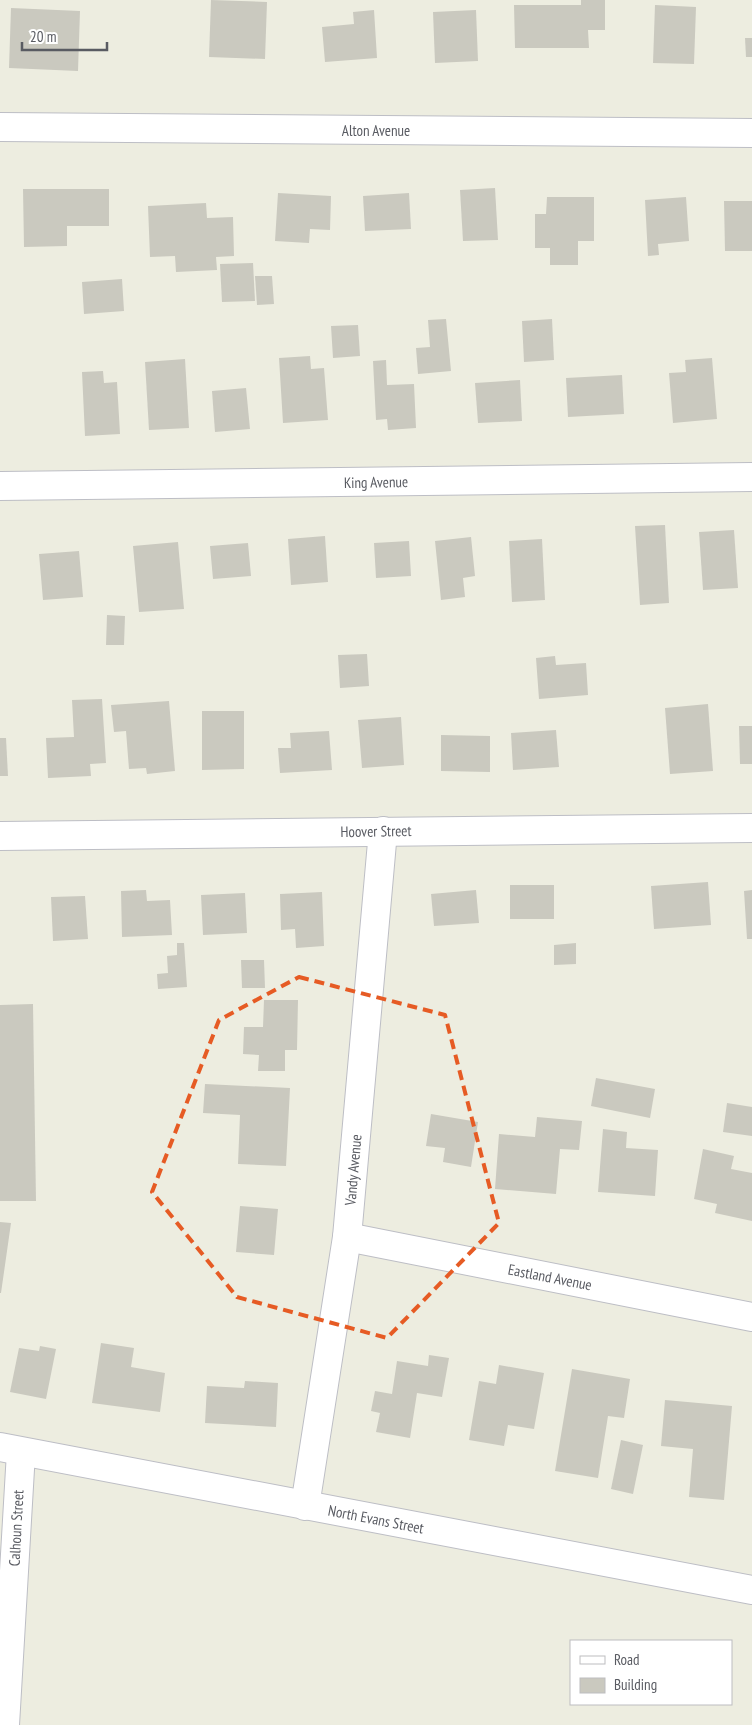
<svg xmlns="http://www.w3.org/2000/svg" width="752" height="1725" viewBox="0 0 752 1725" font-family="'PT Sans Narrow',sans-serif">
<style>
.building{fill:#cac9bf}
.lines{fill:none;stroke-linecap:round;stroke-linejoin:round}
.minor-casing{stroke:#bdbec5;stroke-width:30}
.minor{stroke:#fff;stroke-width:28}
.marked{fill:none;stroke:#e65b24;stroke-width:4;stroke-dasharray:10 6;stroke-linejoin:round}
.labels{text-anchor:middle;dominant-baseline:central;stroke-width:4;stroke-linejoin:round;paint-order:stroke}
.street-label{font-size:15px;fill:#595b62;stroke:#fff}
</style>
<rect width="100%" height="100%" fill="#edede0"/>
<!-- building -->
<g class="building">
<path d="M211 0 267 2 265 59 209 57Z"/>
<path d="M581 0H605V30H588L589 48H515L514 5H581Z"/>
<path d="M655 5 696 7 694 64 653 63Z"/>
<path d="M11 8 80 11 78 71 9 68Z"/>
<path d="M374 10 377 58 325 62 322 27 354 24 353 12Z"/>
<path d="M476 10 478 61 435 63 433 12Z"/>
<path d="M745 38H752V57H746Z"/>
<path d="M495 188 498 240 463 241 460 190Z"/>
<path d="M23 189H109V226H67V246L24 247Z"/>
<path d="M278 193 331 196 330 230 310 229 309 243 275 241Z"/>
<path d="M409 193 411 229 365 231 363 196Z"/>
<path d="M547 197H594V241H578V265H550V248H535V214H546Z"/>
<path d="M686 197 689 241 658 244 659 255 648 256 645 200Z"/>
<path d="M724 201H752V251H725Z"/>
<path d="M206 203 207 218 233 217 234 256 216 257 217 270 176 272 175 256 150 257 148 206Z"/>
<path d="M253 263 255 301 222 302 220 264Z"/>
<path d="M255 276H272L274 304 257 305Z"/>
<path d="M122 279 124 311 84 314 82 282Z"/>
<path d="M446 319 451 371 418 374 416 348 430 347 428 320Z"/>
<path d="M552 319 554 360 524 362 522 321Z"/>
<path d="M358 325 360 356 333 358 331 326Z"/>
<path d="M310 356 311 369 324 368 328 420 283 423 279 358Z"/>
<path d="M712 358 717 419 673 423 669 373 686 372 685 360Z"/>
<path d="M185 359 189 428 149 430 145 362Z"/>
<path d="M386 360 387 385 414 384 416 428 388 430 387 419 376 420 373 361Z"/>
<path d="M103 371 104 383 117 382 120 434 85 436 82 372Z"/>
<path d="M622 375 624 414 568 417 566 378Z"/>
<path d="M520 380 522 421 478 423 475 383Z"/>
<path d="M246 388 250 429 215 432 212 391Z"/>
<path d="M665 525 669 603 640 605 635 526Z"/>
<path d="M734 530 738 588 703 590 699 532Z"/>
<path d="M325 536 328 582 291 585 288 539Z"/>
<path d="M471 537 475 576 463 578 465 597 441 600 435 541Z"/>
<path d="M542 539 545 600 512 602 509 541Z"/>
<path d="M409 541 411 576 376 578 374 543Z"/>
<path d="M178 542 184 609 139 612 133 546Z"/>
<path d="M248 543 251 576 213 579 210 546Z"/>
<path d="M79 551 83 597 43 600 39 554Z"/>
<path d="M107 615 125 616 124 645H106Z"/>
<path d="M367 654 369 686 340 688 338 655Z"/>
<path d="M555 656 556 665 586 663 588 695 539 699 536 658Z"/>
<path d="M102 699 106 763 90 764 91 776 48 778 46 738 74 737 72 700Z"/>
<path d="M169 701 175 771 147 774 146 768 129 769 126 731 114 732 111 705Z"/>
<path d="M708 704 713 771 670 774 665 708Z"/>
<path d="M202 711H244V769L202 770Z"/>
<path d="M401 717 404 765 362 768 358 720Z"/>
<path d="M739 726H752V764H740Z"/>
<path d="M556 730 559 767 513 770 511 733Z"/>
<path d="M329 731 332 770 280 773 278 748H291L290 733Z"/>
<path d="M441 735 490 736V772L441 771Z"/>
<path d="M0 738H6L8 776H0Z"/>
<path d="M708 882 711 925 654 929 651 886Z"/>
<rect x="510" y="885" width="44" height="34"/>
<path d="M146 890 147 901 170 900 172 935 122 937 121 891Z"/>
<path d="M476 890 479 923 434 926 431 894Z"/>
<path d="M752 890V939H747L744 891Z"/>
<path d="M322 892 324 946 296 948 295 929 281 930 280 894Z"/>
<path d="M245 893 247 933 203 935 201 895Z"/>
<path d="M85 896 88 939 53 941 51 897Z"/>
<path d="M177 943H184L187 987 158 989 157 974 168 973 167 956 177 955Z"/>
<path d="M576 943V964L554 965V945Z"/>
<path d="M241 960H264L265 988H242Z"/>
<path d="M264 1000H298L297 1050H285V1071H258L259 1055 243 1054 244 1027H263Z"/>
<path d="M33 1004 36 1201H0V1005Z"/>
<path d="M596 1078 655 1089 650 1118 591 1106Z"/>
<path d="M205 1084 290 1088 286 1166 238 1164 240 1115 203 1113Z"/>
<path d="M727 1103 752 1107V1136L723 1132Z"/>
<path d="M431 1114 478 1122 471 1167 443 1162 445 1148 426 1146Z"/>
<path d="M537 1117 582 1121 579 1150 560 1149 556 1194 495 1189 499 1134 535 1137Z"/>
<path d="M603 1129 627 1132 626 1148 658 1150 655 1196 598 1192Z"/>
<path d="M703 1149 734 1156 731 1169 752 1173V1221L715 1213 717 1204 694 1199Z"/>
<path d="M240 1206 278 1209 274 1255 236 1252Z"/>
<path d="M0 1222 11 1223 1 1293H0Z"/>
<path d="M101 1343 134 1348 131 1367 165 1373 160 1412 92 1403Z"/>
<path d="M40 1346 56 1349 46 1399 10 1392 19 1348 39 1351Z"/>
<path d="M429 1355 449 1358 442 1397 417 1393 410 1438 376 1432 380 1413 371 1411 375 1391 392 1394 397 1361 428 1366Z"/>
<path d="M499 1365 544 1373 534 1429 508 1425 504 1446 469 1440 479 1381 496 1384Z"/>
<path d="M572 1369 630 1379 624 1418 608 1416 598 1478 555 1471Z"/>
<path d="M245 1381 278 1383 276 1427 205 1423 207 1386 244 1388Z"/>
<path d="M665 1400 732 1406 724 1500 689 1497 693 1449 661 1446Z"/>
<path d="M621 1440 643 1445 633 1494 611 1489Z"/>
</g>
<g class="lines">
<!-- minor casing -->
<g class="minor-casing">
<g id="minor">
<path d="M0 127 752 133"/>
<path d="M0 486 752 477"/>
<path d="M0 836 752 828"/>
<path d="M347 1237 752 1317"/>
<path d="M0 1447 752 1590"/>
<path d="M305 1506 347 1237 383 831"/>
<path d="M5 1725 21 1452"/>
</g>
</g>
<!-- minor -->
<use href="#minor" class="minor"/>
</g>
<!-- marked area -->
<path class="marked" d="M299 977 445 1015 499 1223 387 1338 237 1297 152 1192 219 1020Z"/>
<g class="labels">
<!-- street labels -->
<g class="street-label">
<text x="376" y="130">Alton Avenue</text>
<text transform="translate(376 482) rotate(-1)">King Avenue</text>
<text transform="translate(376 831) rotate(-1)">Hoover Street</text>
<text transform="translate(353 1170) rotate(-85)">Vandy Avenue</text>
<text transform="translate(550 1277) rotate(11)">Eastland Avenue</text>
<text transform="translate(376 1519) rotate(11)">North Evans Street</text>
<text transform="translate(16 1528) rotate(-87)">Calhoun Street</text>
</g>
</g>
<!-- legend -->
<rect x="570" y="1640" width="162" height="65" fill="#ffffff" stroke="#bdbdc0"/>
<rect x="580" y="1656" width="25" height="8" fill="#ffffff" stroke="#bdbdc0"/>
<text x="614" y="1665" font-size="15" fill="#595b62">Road</text>
<rect x="580" y="1678" width="25" height="15" fill="#cac9bf" stroke="#bdbdc0"/>
<text x="614" y="1690" font-size="15" fill="#595b62">Building</text>
<!-- scale -->
<path d="M22 42v8h85v-8" fill="none" stroke="#595b62" stroke-width="2.5"/>
<text x="30" y="42" font-size="15" fill="#595b62" stroke="#ffffff" stroke-width="4" paint-order="stroke">20 m</text>
</svg>
